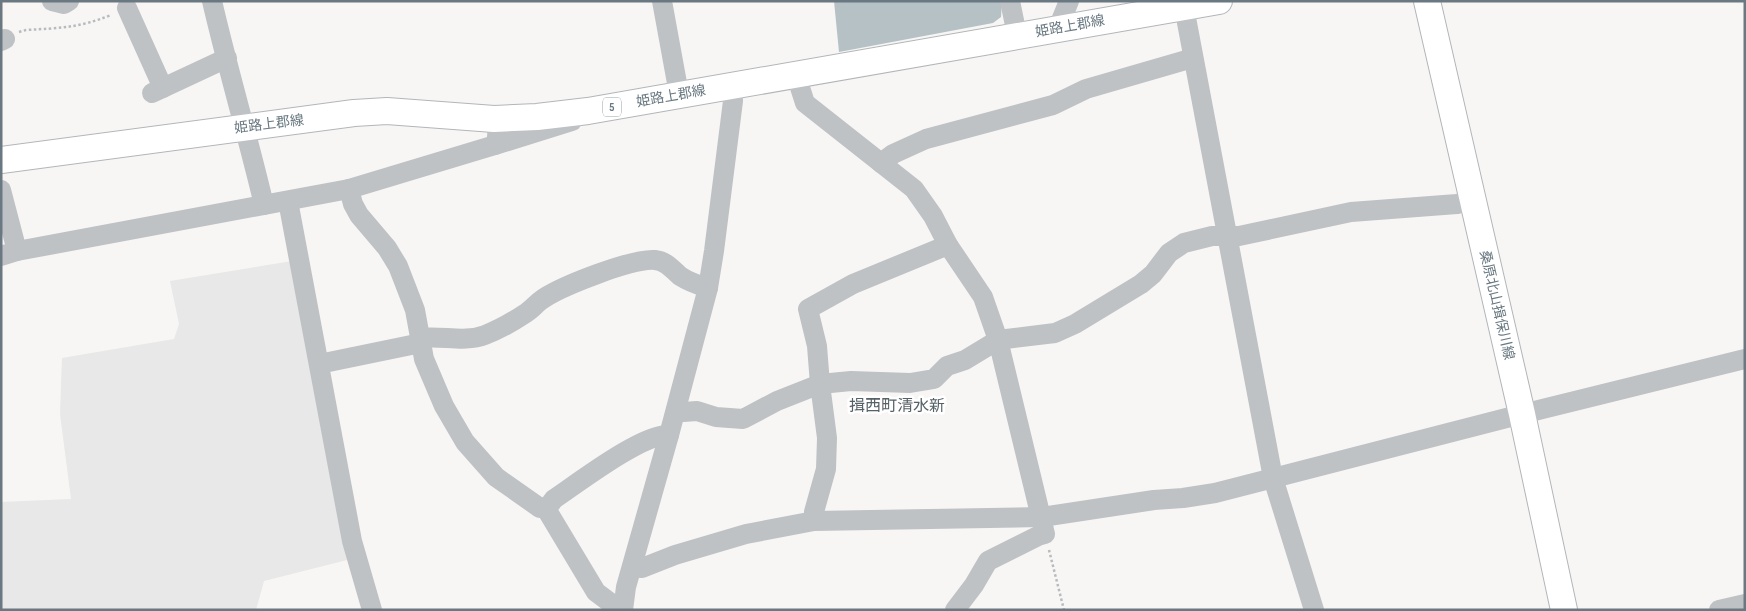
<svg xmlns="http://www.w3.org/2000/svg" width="1746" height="611" viewBox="0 0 1746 611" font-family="'Sofia Sans Condensed','Noto Sans JP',sans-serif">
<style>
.built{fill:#e7e8e7}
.water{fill:#b5c1c4}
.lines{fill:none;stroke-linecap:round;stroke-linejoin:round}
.major-casing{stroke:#b2b6b9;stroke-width:28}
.path{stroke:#b8bbbd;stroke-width:2.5;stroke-dasharray:2.5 2.5;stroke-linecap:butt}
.minor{stroke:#bec2c5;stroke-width:20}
.major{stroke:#fff;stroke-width:26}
.labels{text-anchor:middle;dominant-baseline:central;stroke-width:5;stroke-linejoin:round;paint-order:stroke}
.shield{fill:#fff;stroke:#96a0a7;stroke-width:1}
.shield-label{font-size:12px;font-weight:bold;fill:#697881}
.street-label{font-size:14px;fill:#697881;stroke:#fff}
.quarter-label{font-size:16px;fill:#566167;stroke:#fff}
</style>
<rect width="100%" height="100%" fill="#f7f6f4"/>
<!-- built -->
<path class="built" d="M292 261 351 559 264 581 256 610H1V502L71 499 60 414 62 358 174 339 179 324 170 281Z"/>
<!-- water -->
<path class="water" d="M834 1H1002L1001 17 993 23 839 52Z"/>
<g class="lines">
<!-- major casing -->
<g class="major-casing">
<g id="major">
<path d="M1427 1 1522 414 1564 610"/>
<path d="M1 160 354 113 387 111 494 119 537 117 588 111 1219 1"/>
</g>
</g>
<!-- path -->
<g class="path">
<path d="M19 32 26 30C59 28 79 28 111 15"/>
<path d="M1049 550 1064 610"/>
</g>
<!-- minor -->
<g class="minor">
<path d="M52 1 64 4 69 1"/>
<path d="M212 1C228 70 248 137 264 205"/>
<path d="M662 1 679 94"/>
<path d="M1010 1 1017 35"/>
<path d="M1184 7 1273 478 1314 610"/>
<path d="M127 8 163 88"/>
<path d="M1058 28 1069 1"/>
<path d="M1 41 5 39"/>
<path d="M796 75 805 103 914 189 933 216 948 245 983 297 998 340 1045 534 1038 536 988 561 974 585 955 610"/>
<path d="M152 93 227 58"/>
<path d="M495 145 572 121"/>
<path d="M881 163 893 154 926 139 1053 105 1086 89 1193 58"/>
<path d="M349 189 353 204 359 215 387 248 398 266 415 310 424 359 444 406 465 442 496 477 540 508 548 507"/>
<path d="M1 190 17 251"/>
<path d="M288 201 352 541 372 610"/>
<path d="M1 256 17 251 349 189 495 145C499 135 497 129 494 119"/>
<path d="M420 338C442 335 464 343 485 335 498 330 514 321 526 313 531 310 535 305 540 301 558 287 633 258 655 260 666 261 672 269 680 276 689 282 698 285 708 288"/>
<path d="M319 364 421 343"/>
<path d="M676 410 683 412 697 411 716 417 743 419 777 401 820 384 851 381 910 383 934 379 947 366 965 360 998 340 1055 333 1075 324 1141 284 1153 274 1169 253 1184 243 1212 236H1239L1351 212 1457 204 1473 200"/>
<path d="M814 521V512L826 469 827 438 820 384 817 346 808 309 853 284 948 245"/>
<path d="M632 567 642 568 675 555 746 534 814 521 1042 517 1154 500 1183 498 1215 493 1522 414 1745 359"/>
<path d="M623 606 612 604 596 592 548 512V507L554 499C578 483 643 433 669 435"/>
<path d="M623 610 626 587 669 435 708 288 714 251 733 101V85"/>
<path d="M1719 610 1745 604"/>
</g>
<!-- major -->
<use href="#major" class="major"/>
</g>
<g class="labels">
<!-- shield labels -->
<rect class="shield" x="603" y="97.5" width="18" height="19" rx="4"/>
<g class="shield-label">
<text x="612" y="107">5</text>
</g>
<!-- street labels -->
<g class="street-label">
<text transform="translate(1070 26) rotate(-10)">姫路上郡線</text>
<text transform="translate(671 96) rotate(-10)">姫路上郡線</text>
<text transform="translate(269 124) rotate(-7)">姫路上郡線</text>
<text transform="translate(1497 305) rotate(77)">桑原北山揖保川線</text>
</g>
<!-- quarter labels -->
<g class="quarter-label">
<text x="897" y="406">揖西町清水新</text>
</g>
</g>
<!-- border -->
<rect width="1746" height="611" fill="none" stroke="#697881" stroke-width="5"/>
</svg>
